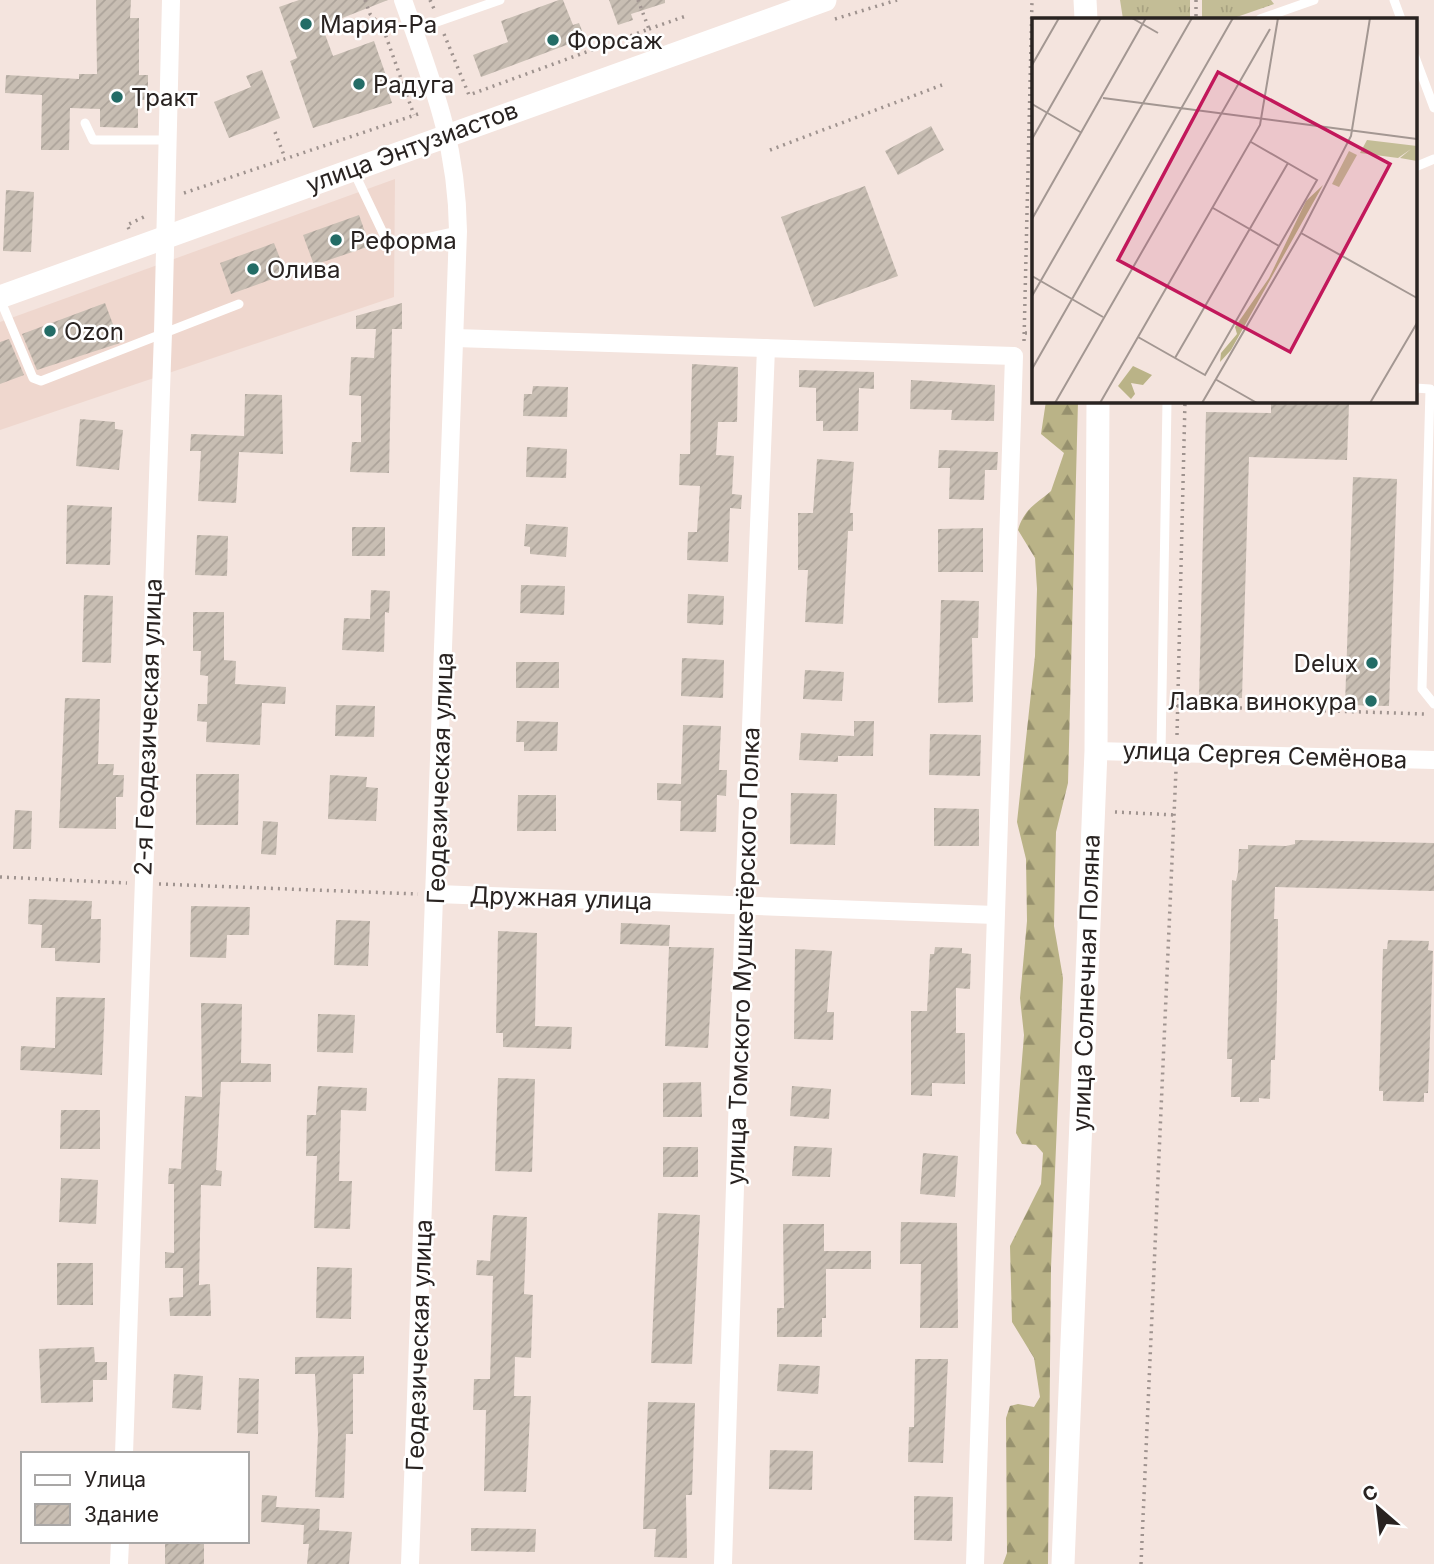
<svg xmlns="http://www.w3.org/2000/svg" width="1434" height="1564" viewBox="0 0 1434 1564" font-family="Inter,sans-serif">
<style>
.built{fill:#efd7ce}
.grass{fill:url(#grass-tufts)}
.forest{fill:url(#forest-firs)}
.building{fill:url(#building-hatch)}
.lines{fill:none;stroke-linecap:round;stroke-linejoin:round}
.path{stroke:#9f938f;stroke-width:3.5;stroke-dasharray:2 5;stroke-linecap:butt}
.service{stroke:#fff;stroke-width:9}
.minor{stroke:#fff;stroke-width:18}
.tertiary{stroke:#fff;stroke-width:23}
.poi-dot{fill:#236c66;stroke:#fff;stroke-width:2.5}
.labels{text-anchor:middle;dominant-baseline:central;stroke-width:5;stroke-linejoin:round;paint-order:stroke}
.poi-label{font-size:24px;fill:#292321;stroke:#fff;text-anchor:start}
.street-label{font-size:24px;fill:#292321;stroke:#fff}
.inset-road{fill:none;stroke:#a39792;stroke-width:2}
.view{fill:#c2185b;fill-opacity:0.15;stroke:#c2185b;stroke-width:3.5}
.inset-edge{fill:none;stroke:#292321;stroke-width:3.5}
</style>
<defs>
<pattern id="grass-tufts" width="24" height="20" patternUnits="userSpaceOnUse" patternTransform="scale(1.75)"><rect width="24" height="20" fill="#c3bd96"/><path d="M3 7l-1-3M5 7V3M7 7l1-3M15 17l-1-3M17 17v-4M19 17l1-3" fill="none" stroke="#a8a281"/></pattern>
<pattern id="forest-firs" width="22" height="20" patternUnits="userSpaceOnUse" patternTransform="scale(1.75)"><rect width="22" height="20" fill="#bab387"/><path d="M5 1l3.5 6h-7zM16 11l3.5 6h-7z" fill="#97916e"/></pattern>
<pattern id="building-hatch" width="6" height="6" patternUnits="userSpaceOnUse" patternTransform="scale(1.75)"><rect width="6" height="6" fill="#c8beb3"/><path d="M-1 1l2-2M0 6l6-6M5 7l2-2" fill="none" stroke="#aca39a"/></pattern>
</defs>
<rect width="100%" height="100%" fill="#f4e4de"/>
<!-- built -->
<path class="built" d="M395 179 394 297 0 430V322Z"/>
<!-- grass -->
<g class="grass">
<path d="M1120 0H1190V19H1123Z"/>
<path d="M1202 0H1271L1274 4 1231 19H1202Z"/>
</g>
<!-- forest -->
<path class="forest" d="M1046 401H1078L1068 783 1056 832 1054 926 1063 978 1051 1268 1048 1564H1003L1007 1553 1006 1418 1010 1406 1018 1404 1034 1407 1040 1397 1034 1358 1012 1322 1010 1246 1041 1184 1043 1153 1036 1145 1022 1144 1016 1133 1024 1035 1020 998 1027 921 1026 859 1017 822 1035 656 1037 589 1035 558 1018 530C1024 509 1036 504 1051 491L1064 453 1041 434Z"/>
<!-- building -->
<g class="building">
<path d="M96 0H131L130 18H139V75H148V100H138V128L100 127V109L70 108 69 150H41L42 95 5 93 6 75 79 79V74H97Z"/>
<path d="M299 0H388L322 26 333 56 374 41 389 84 386 85 392 103 313 128 290 61 297 58 279 7Z"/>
<path d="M559 0H563L573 25 579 23 585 38 481 77 473 55 508 42 501 21Z"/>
<path d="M609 0H665V3L631 14 633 20 618 25Z"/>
<path d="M262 70 280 118 229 138 214 102 251 87 246 76Z"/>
<path d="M931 126 944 150 898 175 885 151Z"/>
<path d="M865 186 898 276 814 307 781 217Z"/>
<path d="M6 190 34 192 31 252 3 251Z"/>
<path d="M359 215 370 246 314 265 303 235Z"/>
<path d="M274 243 286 274 231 294 220 263Z"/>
<path d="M105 303 120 343 37 370 22 334Z"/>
<path d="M402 303V329H392L389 473 350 472 352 442H361V396L349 395 351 357 374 358 376 329H356V316Z"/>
<path d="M9 339 24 375 0 384V342Z"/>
<path d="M692 364 738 367 737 422H718L716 455 734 456 732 494 742 495 741 509 730 508 728 562 687 560 688 532H697L700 486 679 485 680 454H690Z"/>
<path d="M799 370 874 372V389L859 388 858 431H823V421H816V388L799 387Z"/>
<path d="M911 380 995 385 994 421 951 420 952 410 910 409Z"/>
<path d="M533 386 568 387 567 417 523 416 524 394H532Z"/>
<path d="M245 394 282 395 283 454 239 452 236 503 198 501 201 451H190L191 434 244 436Z"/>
<path d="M1271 402 1349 404 1347 460 1249 457 1242 698 1199 697 1206 412 1271 413Z"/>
<path d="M80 419 115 422V429L123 430 119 470 76 466Z"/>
<path d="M527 447 567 449 566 478 526 477Z"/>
<path d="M939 450 998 452 997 470H985L984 500 949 499 950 468H938Z"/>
<path d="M817 459 854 462 850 513H853V531H848L843 624 805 622 808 570H798V513H813Z"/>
<path d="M1353 477 1397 479 1389 706 1345 705Z"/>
<path d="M67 505 112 507 110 565 66 564Z"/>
<path d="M526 524 568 527 566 557 530 554V547L524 546Z"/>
<rect x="352" y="527" width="33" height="29"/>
<path d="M983 528V572H938V529Z"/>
<path d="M197 535 228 536 227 576 195 575Z"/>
<path d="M521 585 565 586 564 615 520 613Z"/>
<path d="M371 590 390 591 389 613 385 612 384 652 342 650 344 618 370 619Z"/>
<path d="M688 594 724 596 723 625 687 623Z"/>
<path d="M84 595 113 596 111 663 82 662Z"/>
<path d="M941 600 979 601 978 638H972L973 702 938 703Z"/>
<path d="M193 612H224V660L236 661 235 684 286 687 285 704 262 703 260 745 206 742 207 722 197 721 198 704H207L208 676 200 675 201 651H193Z"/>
<path d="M682 658 724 660 723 698 681 696Z"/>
<rect x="516" y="662" width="43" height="26"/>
<path d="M805 670 844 672 842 701 803 699Z"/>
<path d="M65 698 100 699 98 764H114L113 775H124L123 797H116V829L59 828Z"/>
<path d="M336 705 375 706 374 737 335 736Z"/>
<path d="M517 721 558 722 557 751H524V742H516Z"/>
<path d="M854 721H874L873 756H838V762L799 760 801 733 854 736Z"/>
<path d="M683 725 721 726 719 770H727L726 796 717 795 716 832 680 831 681 801 657 800V783L681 784Z"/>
<path d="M930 734 981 735 980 776 929 775Z"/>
<path d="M196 774H239L238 825H196Z"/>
<path d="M330 775 367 777 366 787 378 788 376 821 328 819Z"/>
<path d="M791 793 837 794 835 845 790 844Z"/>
<path d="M518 795H556V831H517Z"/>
<path d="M934 808 979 809V846H934Z"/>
<path d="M15 810 32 811 31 849H13Z"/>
<path d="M263 821 278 822 276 855 261 854Z"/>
<path d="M1295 840 1434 843V891L1275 887 1274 919H1278L1277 994 1275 1060H1271L1270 1099 1259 1098V1102H1240V1097H1231L1232 1059H1227L1232 880 1236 881 1238 872 1239 849H1248V845L1286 846 1295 844Z"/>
<path d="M29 899 92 901 91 919H101L100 963 55 961V948H41L42 925 28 924Z"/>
<path d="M191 906 250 907 249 935H227L226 958 190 957Z"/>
<path d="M336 920 370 921 368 966 334 965Z"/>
<path d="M621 923 670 925 669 946 620 944Z"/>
<path d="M498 931 537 933 535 1026 572 1027 571 1049 503 1047V1033H496Z"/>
<path d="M1388 940 1429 941 1428 950 1433 951 1428 1093H1424V1102L1383 1101V1091H1379L1383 949H1387Z"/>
<path d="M669 947 714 948 708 1048 665 1046Z"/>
<path d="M935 947 962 948V953L971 954 970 989 956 988V1033H965V1084L932 1083V1096L911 1095V1011H927L930 954H934Z"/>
<path d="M795 949 832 951 827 1012H834L833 1040 794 1039Z"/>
<path d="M56 997 105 998 102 1075 20 1070 21 1046 55 1048Z"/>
<path d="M201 1003 242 1004 241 1063 271 1064V1082H221L216 1170 222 1171 221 1186 201 1185 199 1285 210 1284 211 1316H170L169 1298 183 1297V1268H165V1252L174 1253V1184H168L169 1168 181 1169 185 1096 202 1097Z"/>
<path d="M318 1014 355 1015 353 1053 317 1052Z"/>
<path d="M498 1078 535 1079 532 1172 495 1171Z"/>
<path d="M701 1082 702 1117H663V1083Z"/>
<path d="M318 1086 367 1088 366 1111 341 1110 339 1181H352L350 1229 314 1228 317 1156H306L307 1115H316Z"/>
<path d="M792 1086 831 1089 829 1119 790 1116Z"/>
<path d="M61 1110H100V1149H60Z"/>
<path d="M794 1146 832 1148 830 1177 792 1176Z"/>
<rect x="663" y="1147" width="35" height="30"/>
<path d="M923 1153 958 1156 955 1197 920 1194Z"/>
<path d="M61 1178 98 1180 96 1224 59 1222Z"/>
<path d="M658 1213 700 1215 692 1364 651 1363Z"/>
<path d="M493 1215 527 1217 524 1294 533 1295 531 1358 515 1357 514 1396H531L526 1492 484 1491 486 1410H473L474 1379H490L493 1276 476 1275 477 1260 490 1261Z"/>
<path d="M901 1222 957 1223 958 1328H920L921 1264H900Z"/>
<path d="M783 1224H824V1251H871V1269H826V1318H822V1337H777V1308H784Z"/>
<rect x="57" y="1263" width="36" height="42"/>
<path d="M317 1267 352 1268 351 1319 316 1318Z"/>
<path d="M94 1347 95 1362H107V1380H93V1402L41 1403 39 1349Z"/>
<path d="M364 1356V1374H353V1434H346L344 1498 315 1497 318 1434 315 1374H295V1357Z"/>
<path d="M915 1359H948L943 1463 908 1462 909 1427H914Z"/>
<path d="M779 1364 820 1366 818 1394 777 1391Z"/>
<path d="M174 1374 203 1376 201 1410 172 1408Z"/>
<path d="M239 1378 259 1379 258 1434 237 1433Z"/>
<path d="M648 1402 695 1403 692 1495H686L687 1558 654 1557 656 1529H643Z"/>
<path d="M770 1450 813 1451 812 1490 769 1489Z"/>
<path d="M262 1495 277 1496 276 1507 320 1509 319 1530 352 1532 349 1564H307L309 1544H303L304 1525 261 1522Z"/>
<path d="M914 1496 953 1497 952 1541 914 1540Z"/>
<path d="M471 1528 536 1529 535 1552 471 1551Z"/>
<path d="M165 1541 204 1542V1564H165Z"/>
</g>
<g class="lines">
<!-- path -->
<g class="path">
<path d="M365 0 370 14 383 28 414 115"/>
<path d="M430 0 435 11"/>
<path d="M1196 0V19"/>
<path d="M835 19 897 0"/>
<path d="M649 29 686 16"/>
<path d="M444 34 469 95 649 29 638 0"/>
<path d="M275 132 285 158"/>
<path d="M770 150 942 85"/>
<path d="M184 193 421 113"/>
<path d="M129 229 127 225 148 215"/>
<path d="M1025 333H1033"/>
<path d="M1024 341 1032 0"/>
<path d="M1177 706 1425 714"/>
<path d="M1177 735 1185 401"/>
<path d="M1115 812 1175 815"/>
<path d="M0 877 127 883"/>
<path d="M159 884 418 894"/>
<path d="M1141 1564 1176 770"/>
</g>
<!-- service -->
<g class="service">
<path d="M1394 0 1401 19"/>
<path d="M1260 19 1314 0"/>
<path d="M414 30 500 0"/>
<path d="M1415 57 1434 108"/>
<path d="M85 123 93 140H168"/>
<path d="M1415 167 1434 159"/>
<path d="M353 170 384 235 390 241 408 242 458 231"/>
<path d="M0 299 33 378 41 381 239 304"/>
<path d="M1415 388 1430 389 1422 689 1434 704"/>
<path d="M1161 752 1167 401"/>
</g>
<!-- minor -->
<g class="minor">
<path d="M403 0C432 82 457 142 458 231L410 1564"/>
<path d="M455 338 1014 356 975 1564"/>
<path d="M1096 751 1434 760"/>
<path d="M437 894 995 915"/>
<path d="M124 1454 163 333 171 0"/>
<path d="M119 1564 120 1541"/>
<path d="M723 1564 744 904 766 348"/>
</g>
<!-- tertiary -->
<g class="tertiary">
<path d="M1085 0 1086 19"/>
<path d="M0 297 825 0"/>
<path d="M1063 1564 1096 751 1098 401"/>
</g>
</g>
<!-- markers -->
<g class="poi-dot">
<circle cx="306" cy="24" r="7"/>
<circle cx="553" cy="40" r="7"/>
<circle cx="359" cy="84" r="7"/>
<circle cx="117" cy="97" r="7"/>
<circle cx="336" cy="240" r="7"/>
<circle cx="253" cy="269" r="7"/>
<circle cx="50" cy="331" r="7"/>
<circle cx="1372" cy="663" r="7"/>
<circle cx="1371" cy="701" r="7"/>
</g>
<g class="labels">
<!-- poi labels -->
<g class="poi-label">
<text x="320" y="24">Мария-Ра</text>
<text x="567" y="40">Форсаж</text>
<text x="373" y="84">Радуга</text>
<text x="131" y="97">Тракт</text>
<text x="350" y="240">Реформа</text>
<text x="267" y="269">Олива</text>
<text x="64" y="331">Ozon</text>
<text x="1358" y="663" text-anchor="end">Delux</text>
<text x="1357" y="701" text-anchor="end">Лавка винокура</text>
</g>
<!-- street labels -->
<g class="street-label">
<text transform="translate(412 147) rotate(-20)">улица Энтузиастов</text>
<text transform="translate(148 727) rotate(-88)">2-я Геодезическая улица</text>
<text transform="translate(1265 755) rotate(2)">улица Сергея Семёнова</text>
<text transform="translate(440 778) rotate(-88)">Геодезическая улица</text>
<text transform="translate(561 898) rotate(2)">Дружная улица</text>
<text transform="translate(743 956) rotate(-88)">улица Томского Мушкетёрского Полка</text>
<text transform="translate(1086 983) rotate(-88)">улица Солнечная Поляна</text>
<text transform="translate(419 1345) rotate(-88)">Геодезическая улица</text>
</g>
</g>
<!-- overview -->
<g transform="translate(1032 18)">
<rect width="385" height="385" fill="#f4e4de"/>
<path d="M335 122 385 128V143L368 140 379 131 366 140 328 135ZM317 133 325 137 307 169 300 166Z" fill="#c3bd96"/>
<path d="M291 167 199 332 188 344 189 335 205 316 203 309 237 260 274 183ZM101 348 120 357 111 367 99 365 103 376 99 381 86 368Z" fill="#bab387"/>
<path class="inset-road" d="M100 0 126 15M0 47 27 0M71 80 385 121M0 86 50 115M0 121 69 0M181 190 247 228M0 201 114 0M269 215 385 280M0 258 71 299M0 278 160 0M106 319 173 357 285 162 219 124M143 340 256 145M0 351 201 0M183 361 225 385M23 385 238 11M68 385 228 107 246 0M170 385 269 215 319 118 338 0M338 385 385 305"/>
<path class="view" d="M186 54 358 146 258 334 86 242Z"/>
<rect width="385" height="385" class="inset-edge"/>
</g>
<!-- legend -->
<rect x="21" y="1452" width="228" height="91" fill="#ffffff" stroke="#a9a7a6" stroke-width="2"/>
<rect x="35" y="1475" width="35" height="10" fill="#ffffff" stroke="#a9a7a6" stroke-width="2"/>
<text x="84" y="1487" font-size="21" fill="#292321">Улица</text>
<rect x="35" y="1504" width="35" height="21" fill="url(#building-hatch)" stroke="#a9a7a6" stroke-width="2"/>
<text x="84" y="1522" font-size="21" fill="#292321">Здание</text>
<!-- north arrow -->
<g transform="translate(1378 1508) rotate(332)" stroke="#ffffff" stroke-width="5" paint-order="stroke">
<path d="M0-5L12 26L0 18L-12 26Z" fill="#292321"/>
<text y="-10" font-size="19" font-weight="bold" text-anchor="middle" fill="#292321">С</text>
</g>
</svg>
